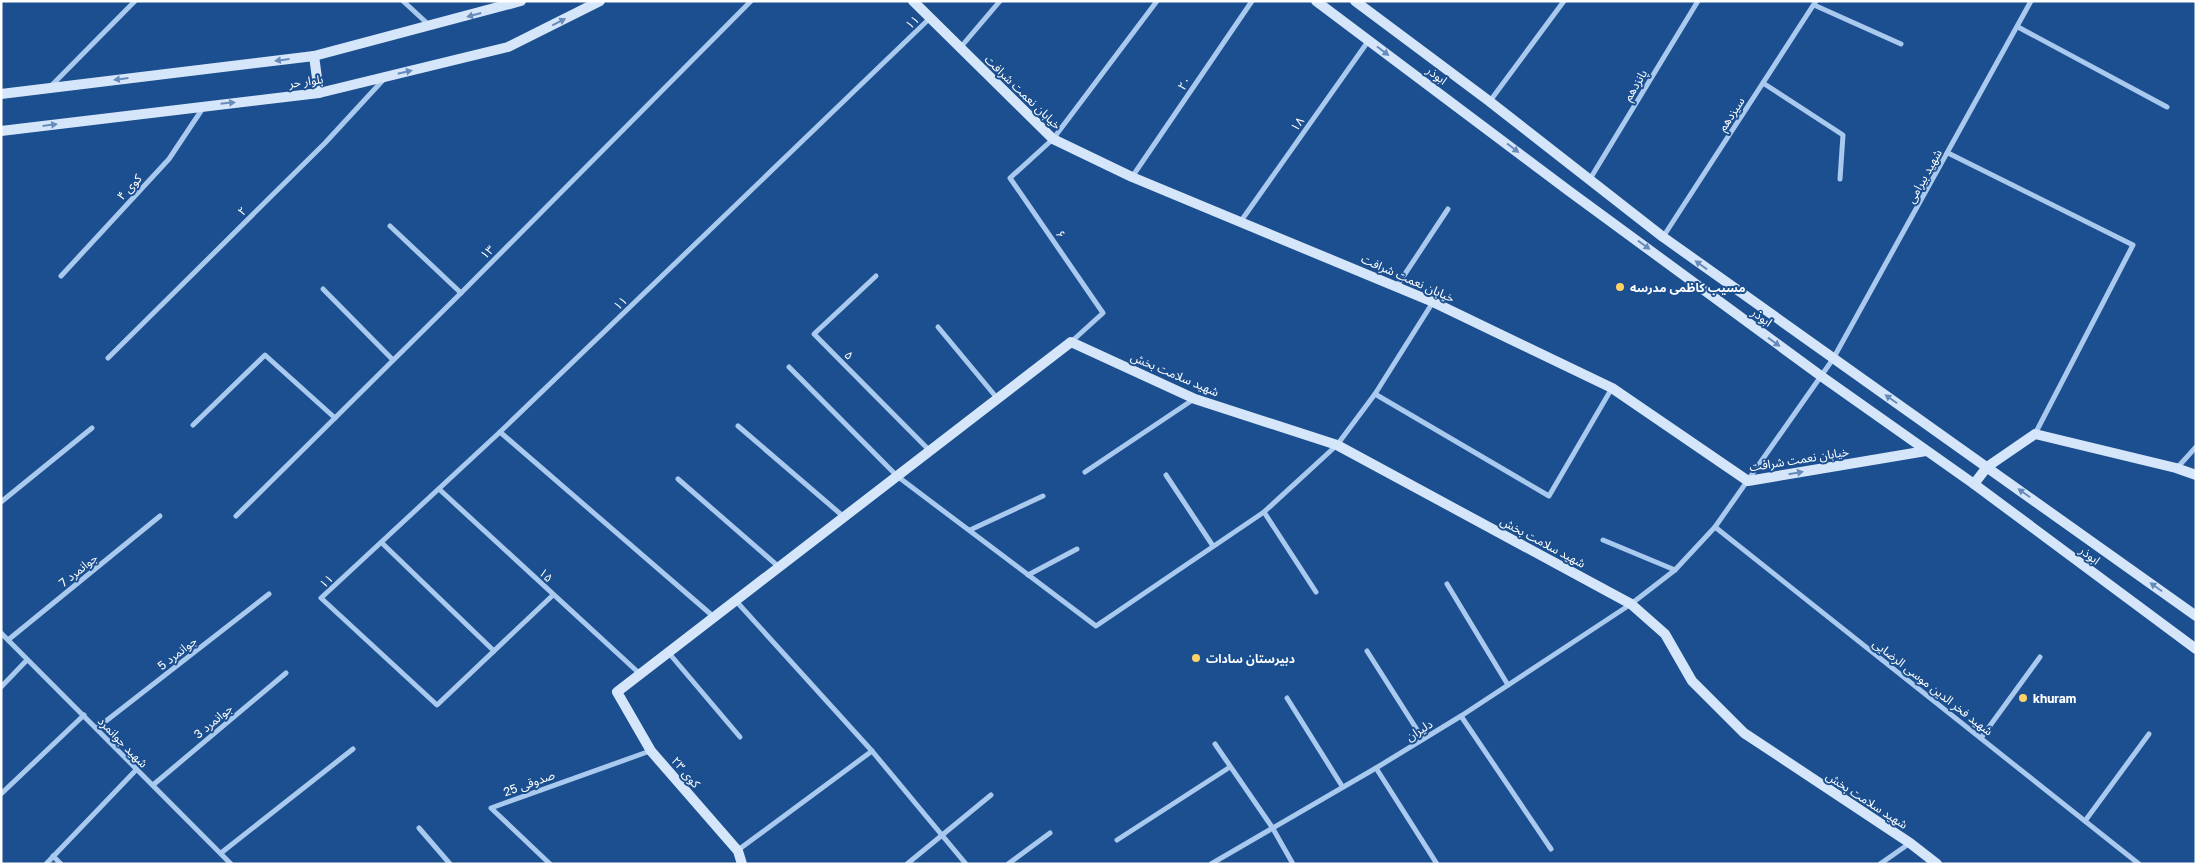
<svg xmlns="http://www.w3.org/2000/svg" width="2197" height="865" viewBox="0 0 2197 865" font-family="'Golos Text','Noto Sans Arabic',sans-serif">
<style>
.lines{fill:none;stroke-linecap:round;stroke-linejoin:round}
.street{stroke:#a9c9ee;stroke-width:5}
.secondary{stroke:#d6e6fa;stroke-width:10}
.oneway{fill:#668bba}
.poi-dot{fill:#ffd166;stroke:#1b4f8f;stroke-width:2}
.labels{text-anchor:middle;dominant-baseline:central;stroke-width:4;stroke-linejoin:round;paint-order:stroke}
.street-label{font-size:12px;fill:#fff;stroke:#1b4f8f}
.poi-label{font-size:12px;font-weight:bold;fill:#fff;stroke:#1b4f8f;text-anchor:start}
</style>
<rect width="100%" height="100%" fill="#1b4f8f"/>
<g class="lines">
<!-- street -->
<g class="street">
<path d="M403 1 429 25"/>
<path d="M1814 5 1901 44"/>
<path d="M2018 27 2167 107"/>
<path d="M960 48 1000 1"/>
<path d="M1763 83 1843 135 1840 179"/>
<path d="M51 86 135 1"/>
<path d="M1490 101 1564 1"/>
<path d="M1948 153 2133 245 2035 434"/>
<path d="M1132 177 1252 1"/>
<path d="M1590 179 1698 1"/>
<path d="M1241 221 1369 40"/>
<path d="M390 226 461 293"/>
<path d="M1663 237 1816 1"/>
<path d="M61 276 169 159 203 108"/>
<path d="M876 276 814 334 930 451"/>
<path d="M1397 286 1448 209"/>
<path d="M323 289 393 360"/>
<path d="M938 327 997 398"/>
<path d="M1071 342 1103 313 1010 178 1053 139 1157 1"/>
<path d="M108 358 325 143 384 79"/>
<path d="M789 367 897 476 1096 626 1264 512 1337 445 1375 394 1433 302"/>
<path d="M1375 394 1549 496 1612 388"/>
<path d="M193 425 265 355 335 418"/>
<path d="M738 426 844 517"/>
<path d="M500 432 714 617"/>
<path d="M2177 468 2196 447"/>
<path d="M1085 472 1194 399"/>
<path d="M1166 475 1213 546"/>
<path d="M678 479 779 567"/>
<path d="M439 489 640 674"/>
<path d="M1 502 92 428"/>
<path d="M1264 512 1316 592"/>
<path d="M236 516 461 293 751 1"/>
<path d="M1715 527 2139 864"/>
<path d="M970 530 1043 496"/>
<path d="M1603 540 1675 570"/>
<path d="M382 543 494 651"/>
<path d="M1028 575 1077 549"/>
<path d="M1447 584 1508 685"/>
<path d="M553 595 437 705 321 598 500 432 929 19"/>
<path d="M736 601 872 751 966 864"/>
<path d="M1 633 231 864"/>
<path d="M8 640 160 516"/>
<path d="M1367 651 1423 739"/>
<path d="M668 652 740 737"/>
<path d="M1 687 27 660"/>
<path d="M1287 698 1342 786"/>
<path d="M1461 716 1551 849"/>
<path d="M97 728 269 594"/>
<path d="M1981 738 2040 657"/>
<path d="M1215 744 1272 827 1293 864"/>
<path d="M1376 768 1437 864"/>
<path d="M153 785 286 673"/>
<path d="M1 794 84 715"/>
<path d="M2085 821 2149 734"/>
<path d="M419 828 450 864"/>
<path d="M1117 840 1230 767"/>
<path d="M738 850 872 751"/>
<path d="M221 853 353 749"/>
<path d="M53 856 61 864"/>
<path d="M46 864 136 770"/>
<path d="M550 864 491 808 650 751"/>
<path d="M907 864 991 795"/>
<path d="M1008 864 1050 833"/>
<path d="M1211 864 1376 768 1461 716 1631 604 1675 570 1715 527 1833 359 2031 1"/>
<path d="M1880 864 1910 843"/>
</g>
<!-- secondary -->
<g class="secondary">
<path d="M913 1 1053 139 1132 177 1433 302 1612 388 1748 481 1926 451"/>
<path d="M1316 1 1569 191 1821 376 1974 484 2196 649"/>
<path d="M1355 1 1489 101 1663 237 2196 616"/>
<path d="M314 56 319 93"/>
<path d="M1 94 314 56 521 1"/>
<path d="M1 131 319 93 508 47 600 1"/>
<path d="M1974 484 1987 467 2035 434 2176 468 2196 475"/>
<path d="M742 864 738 851 651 751 617 692 1071 342 1195 399 1337 445 1631 604 1665 634 1692 681 1744 733 1910 843 1937 864"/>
</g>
</g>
<!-- one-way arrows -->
<defs><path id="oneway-solid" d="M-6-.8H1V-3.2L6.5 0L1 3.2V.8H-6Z" transform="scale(1.25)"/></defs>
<g class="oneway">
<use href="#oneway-solid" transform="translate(474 15) rotate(165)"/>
<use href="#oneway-solid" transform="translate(559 22) rotate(-27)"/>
<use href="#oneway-solid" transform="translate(1383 51) rotate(37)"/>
<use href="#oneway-solid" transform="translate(282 60) rotate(173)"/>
<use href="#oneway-solid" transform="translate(405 72) rotate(-13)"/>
<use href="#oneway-solid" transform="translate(121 79) rotate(173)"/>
<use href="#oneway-solid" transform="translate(228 103) rotate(-6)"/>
<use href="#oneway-solid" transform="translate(50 125) rotate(-7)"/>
<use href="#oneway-solid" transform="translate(1513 148) rotate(37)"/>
<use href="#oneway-solid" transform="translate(1644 245) rotate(36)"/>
<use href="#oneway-solid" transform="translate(1701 265) rotate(-144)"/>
<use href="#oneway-solid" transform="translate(1774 342) rotate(36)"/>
<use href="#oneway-solid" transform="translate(1891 399) rotate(-145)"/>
<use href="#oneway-solid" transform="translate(1796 473) rotate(-10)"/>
<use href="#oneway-solid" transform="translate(2024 493) rotate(-145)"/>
<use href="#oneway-solid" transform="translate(2156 587) rotate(-145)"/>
</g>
<!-- markers -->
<g class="poi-dot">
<circle cx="1620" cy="287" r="5"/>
<circle cx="1196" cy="658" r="5"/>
<circle cx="2023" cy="698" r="5"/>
</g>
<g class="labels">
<!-- street labels -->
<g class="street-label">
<text transform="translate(912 22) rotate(-44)">۱۱</text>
<text transform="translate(1437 75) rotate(37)">ابوذر</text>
<text transform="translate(306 81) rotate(-8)">بلوار حر</text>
<text transform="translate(1184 83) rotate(-56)">۲۰</text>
<text transform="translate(1635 85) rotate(-59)">پانزدهم</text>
<text transform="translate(1023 92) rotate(44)">خیابان نعمت شرافت</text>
<text transform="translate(1731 114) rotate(-57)">سیزدهم</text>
<text transform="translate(1297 124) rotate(-55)">۱۸</text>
<text transform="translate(1924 176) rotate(-61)">شهید بیرامی</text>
<text transform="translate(129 187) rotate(-47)">کوی ۴</text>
<text transform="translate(242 211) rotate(-45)">۲</text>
<text transform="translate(1061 234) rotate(56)">۶</text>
<text transform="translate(487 252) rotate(-45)">۱۳</text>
<text transform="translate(1408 278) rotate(24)">خیابان نعمت شرافت</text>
<text transform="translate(620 303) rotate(-44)">۱۱</text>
<text transform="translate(1762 317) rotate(36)">ابوذر</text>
<text transform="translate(849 355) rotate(45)">۵</text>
<text transform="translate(1175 374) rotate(23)">شهید سلامت بخش</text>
<text transform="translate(1799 459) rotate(-9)">خیابان نعمت شرافت</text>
<text transform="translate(1543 542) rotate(28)">شهید سلامت بخش</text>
<text transform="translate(2090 555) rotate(37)">ابوذر</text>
<text transform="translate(78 570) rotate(-39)">جوانمرد 7</text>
<text transform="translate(546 575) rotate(43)">۱۵</text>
<text transform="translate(326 581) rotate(-42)">۱۱</text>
<text transform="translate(177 653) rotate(-38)">جوانمرد 5</text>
<text transform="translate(1933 687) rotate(38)">شهید فخر الدین موسی الرضایی</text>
<text transform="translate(213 721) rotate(-40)">جوانمرد 3</text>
<text transform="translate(1419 730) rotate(-32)">دلیران</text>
<text transform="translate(123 742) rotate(46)">شهید جوانمرد</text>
<text transform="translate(686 772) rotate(49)">کوی ۲۳</text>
<text transform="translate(529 783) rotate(-20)">صدوقی 25</text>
<text transform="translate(1867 800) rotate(33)">شهید سلامت بخش</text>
</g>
<!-- poi labels -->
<g class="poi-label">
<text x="1630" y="287">مسیب کاظمی مدرسه</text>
<text x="1206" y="658">دبیرستان سادات</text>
<text x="2033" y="698">khuram</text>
</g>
</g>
<!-- border -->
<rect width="2197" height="865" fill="none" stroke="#ffffff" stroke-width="5"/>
</svg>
